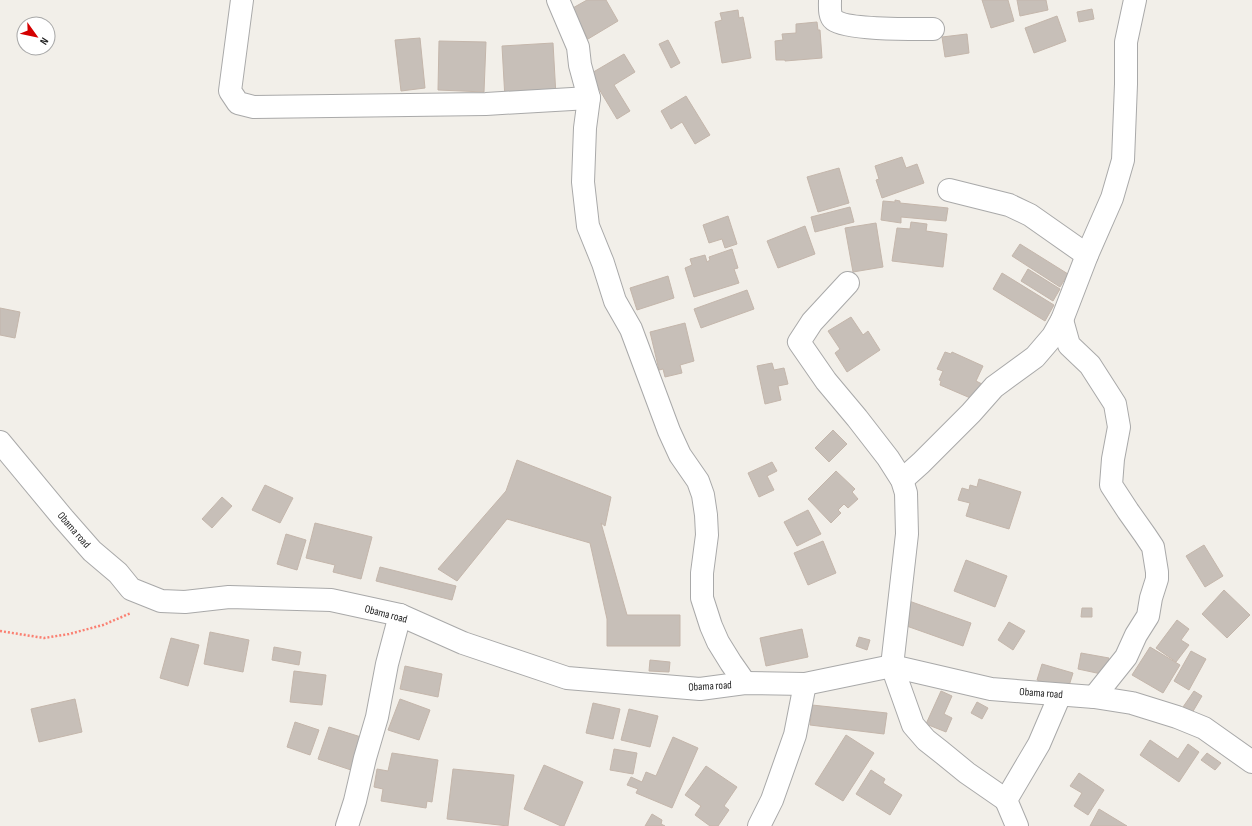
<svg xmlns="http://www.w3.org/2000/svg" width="1252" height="826" viewBox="0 0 1252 826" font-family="'Sofia Sans Condensed',sans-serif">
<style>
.building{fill:#c7bfb8;stroke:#c4b6ab}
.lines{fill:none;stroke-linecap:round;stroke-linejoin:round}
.minor-casing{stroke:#a9a9a9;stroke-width:24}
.path{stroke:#fa8072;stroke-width:2.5;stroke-dasharray:2 2;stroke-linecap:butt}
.minor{stroke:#fff;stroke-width:22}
.labels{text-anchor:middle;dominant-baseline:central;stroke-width:3.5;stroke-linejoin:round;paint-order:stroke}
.street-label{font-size:11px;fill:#222;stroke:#fff}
</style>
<rect width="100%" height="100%" fill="#f2efe9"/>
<!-- building -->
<g class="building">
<path d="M587 0H606L618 21 588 39 571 9Z"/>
<path d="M982 0H1008L1014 21 991 28Z"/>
<path d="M1017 0H1046L1048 10 1020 16Z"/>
<path d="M1092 9 1094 19 1079 22 1077 12Z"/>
<path d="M738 10 739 18 743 17 751 58 722 63 715 22 722 20 720 13Z"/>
<path d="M1057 16 1066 41 1034 53 1025 28Z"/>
<path d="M817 22 818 30H820L822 58 785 61V60H776L775 41 783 40 782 34 796 33V24Z"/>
<path d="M967 34 969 53 945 57 942 37Z"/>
<path d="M420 38 425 88 401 91 395 40Z"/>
<path d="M668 40 680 63 671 68 659 44Z"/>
<path d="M439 41 486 42 484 92 438 90Z"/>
<path d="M553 43 556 96 505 99 502 46Z"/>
<path d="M624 54 635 72 614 85 630 111 617 119 590 74Z"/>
<path d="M686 96 710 135 695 144 682 122 671 129 661 111Z"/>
<path d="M902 157 906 168 917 164 924 183 882 198 876 180 879 179 875 166Z"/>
<path d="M839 168 849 203 818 212 807 177Z"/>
<path d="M895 200 900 201V203L948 208 946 221 901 217V223L881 220 883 201 895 202Z"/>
<path d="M850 207 854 222 815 232 811 217Z"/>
<path d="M728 216 737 244 725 248 722 239 709 243 703 225Z"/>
<path d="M911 222 927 224 926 231 947 234 943 267 892 261 897 228 910 229Z"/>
<path d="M876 223 883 267 853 272 845 228Z"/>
<path d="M805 226 815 254 778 268 767 241Z"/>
<path d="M1020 244 1068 274 1060 287 1012 256Z"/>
<path d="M732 249 738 268 734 269 739 283 694 297 685 268 692 265 690 259 705 255 707 262 710 260 709 257Z"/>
<path d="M1028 269 1060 289 1053 301 1021 281Z"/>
<path d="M1002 273 1054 305 1045 321 993 289Z"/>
<path d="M668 276 674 298 637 310 630 288Z"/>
<path d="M747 290 754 309 701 328 694 309Z"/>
<path d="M0 308 20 312 15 338 0 335Z"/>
<path d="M851 317 863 335 868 331 880 350 847 372 835 353 840 349 828 331Z"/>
<path d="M685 323 694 361 680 365 682 373 665 377 663 369 659 370 650 332Z"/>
<path d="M945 352 951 354 952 352 983 366 976 381 982 384 975 400 940 385 941 381 939 380 943 371 937 369Z"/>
<path d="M772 363 774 370 784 368 788 384 778 386 781 400 765 404 757 366Z"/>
<path d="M833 430 847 444 829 462 815 448Z"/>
<path d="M517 460 611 497 605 526 601 523 627 615H680V646H607V619L590 543 507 519 457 581 438 569 506 491Z"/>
<path d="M772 462 777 471 767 476 774 490 759 497 748 473Z"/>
<path d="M836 471 855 489 852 492 858 499 848 508 844 504 838 510 841 513 831 523 808 499Z"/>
<path d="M979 479 1021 492 1009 529 966 516 970 503 958 500 962 488 969 490 970 485 977 487Z"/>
<path d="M265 485 293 498 280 523 252 510Z"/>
<path d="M222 497 232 506 212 528 202 519Z"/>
<path d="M808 510 821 534 797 546 784 522Z"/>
<path d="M315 523 372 537 361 579 333 572 335 565 306 558Z"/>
<path d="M286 534 306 540 297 570 277 564Z"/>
<path d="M823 541 836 573 808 585 794 553Z"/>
<path d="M1204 545 1223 576 1205 587 1186 556Z"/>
<path d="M966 560 1007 576 995 607 954 591Z"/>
<path d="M380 567 456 586 452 600 376 581Z"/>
<path d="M1224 590 1250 615 1227 638 1202 614Z"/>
<path d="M909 601 971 623 963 646 901 624Z"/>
<path d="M1082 608H1092V617H1081Z"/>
<path d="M1177 620 1189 629 1181 640 1189 645 1176 662 1156 648Z"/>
<path d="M1009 622 1025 631 1013 650 998 640Z"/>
<path d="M802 629 808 657 766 666 760 638Z"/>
<path d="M210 632 249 640 243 672 204 664Z"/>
<path d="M859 637 870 640 867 650 856 646Z"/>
<path d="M171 638 199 645 188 686 160 678Z"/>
<path d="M274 647 301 652 299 665 272 660Z"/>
<path d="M1150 647 1180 665 1163 693 1132 675Z"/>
<path d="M1191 651 1206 659 1189 690 1174 681Z"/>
<path d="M1081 653 1109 658 1106 675 1078 669Z"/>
<path d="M650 660 670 662 669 672 649 671Z"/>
<path d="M1042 664 1073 673 1068 689 1037 680Z"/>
<path d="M405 666 442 674 438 697 400 689Z"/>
<path d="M294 671 326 675 322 705 290 702Z"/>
<path d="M941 691 952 696 944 714 952 718 946 732 926 724Z"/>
<path d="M1194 691 1202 696 1192 713 1183 707Z"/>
<path d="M75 699 82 732 39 742 31 709Z"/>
<path d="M400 699 430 710 419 740 388 730Z"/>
<path d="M977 702 988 708 982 719 971 713Z"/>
<path d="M593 703 620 709 613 739 586 733Z"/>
<path d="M812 705 887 713 884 734 810 725Z"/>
<path d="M629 709 658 716 650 747 621 740Z"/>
<path d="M295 722 319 730 310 755 287 747Z"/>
<path d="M329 727 361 737 351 770 318 759Z"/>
<path d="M846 735 874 753 843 801 815 784Z"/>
<path d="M673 737 698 748 672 808 636 793 638 789 627 785 631 777 642 782 646 772 656 776Z"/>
<path d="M1150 740 1178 759 1188 744 1199 752 1179 782 1140 755Z"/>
<path d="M614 749 637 753 633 774 610 770Z"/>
<path d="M392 753 438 760 432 802 427 801 426 808 381 801 383 789 374 787 377 769 388 771Z"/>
<path d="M1207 753 1221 763 1215 770 1201 760Z"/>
<path d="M544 765 583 782 564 826H561L524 809Z"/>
<path d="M706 766 737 787 724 806 729 810 718 826H710L695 815 701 806 685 795Z"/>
<path d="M453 769 514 775 508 826 447 819Z"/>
<path d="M871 770 885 779 883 783 902 795 890 815 856 794Z"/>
<path d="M1079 773 1104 790 1088 815 1074 806 1082 793 1070 786Z"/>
<path d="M1099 809 1127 826H1090Z"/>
<path d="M652 814 662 820 661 824 665 826H645Z"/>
</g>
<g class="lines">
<!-- minor casing -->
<g class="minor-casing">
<g id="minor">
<path d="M242 0 230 91 238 103 254 107 486 104 589 98"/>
<path d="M558 0 578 47 580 65 589 98 585 128 583 182 588 226 603 263 615 301 631 329 669 431 680 455 698 481 703 495 706 515 707 535 702 573V598L711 626 718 642 731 663 745 683"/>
<path d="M830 0C830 7 829 16 834 20 847 30 914 29 933 29"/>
<path d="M949 190 1009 205 1030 215 1087 255"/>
<path d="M848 283 812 322 799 342 826 381 857 418 888 458 902 480 906 493 907 534 892 666 913 725 926 740 940 751 967 773 1006 800"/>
<path d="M1062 320 1069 345 1090 365 1115 404 1119 427 1113 459 1111 485 1128 511 1145 535 1153 547 1157 572V579L1151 598 1148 616 1136 635 1126 657 1094 697"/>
<path d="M0 442 63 518 92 551 118 573 131 589 161 601 185 602 229 597 331 600 400 615 463 643 567 678 700 689 745 683 805 684 892 666 991 689 1094 697 1132 703 1177 717 1204 728 1252 762"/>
<path d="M902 480 921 463 971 413 994 387 1035 357 1053 336 1062 320 1087 255 1112 198 1123 160 1126 84V42L1135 0"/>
<path d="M347 826 355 801 365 758 377 717 387 664 400 615"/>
<path d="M759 826 772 800 795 735 805 684"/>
<path d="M1017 826 1006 800 1039 744 1060 695"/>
</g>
</g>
<!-- path -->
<path class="path" d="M0 631 44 638 69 634 103 625 131 613"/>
<!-- minor -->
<use href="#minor" class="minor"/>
</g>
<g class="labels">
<!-- street labels -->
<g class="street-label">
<text transform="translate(74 530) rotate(49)">Obama road</text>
<text transform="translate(386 614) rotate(15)">Obama road</text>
<text transform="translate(710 686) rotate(-3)">Obama road</text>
<text transform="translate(1041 693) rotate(4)">Obama road</text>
</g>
</g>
<!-- north arrow -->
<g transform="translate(36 36) rotate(123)"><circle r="19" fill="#ffffff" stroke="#a7a7a7"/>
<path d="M0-3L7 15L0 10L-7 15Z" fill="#d40000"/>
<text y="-6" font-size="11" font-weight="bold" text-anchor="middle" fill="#222222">N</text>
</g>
</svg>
